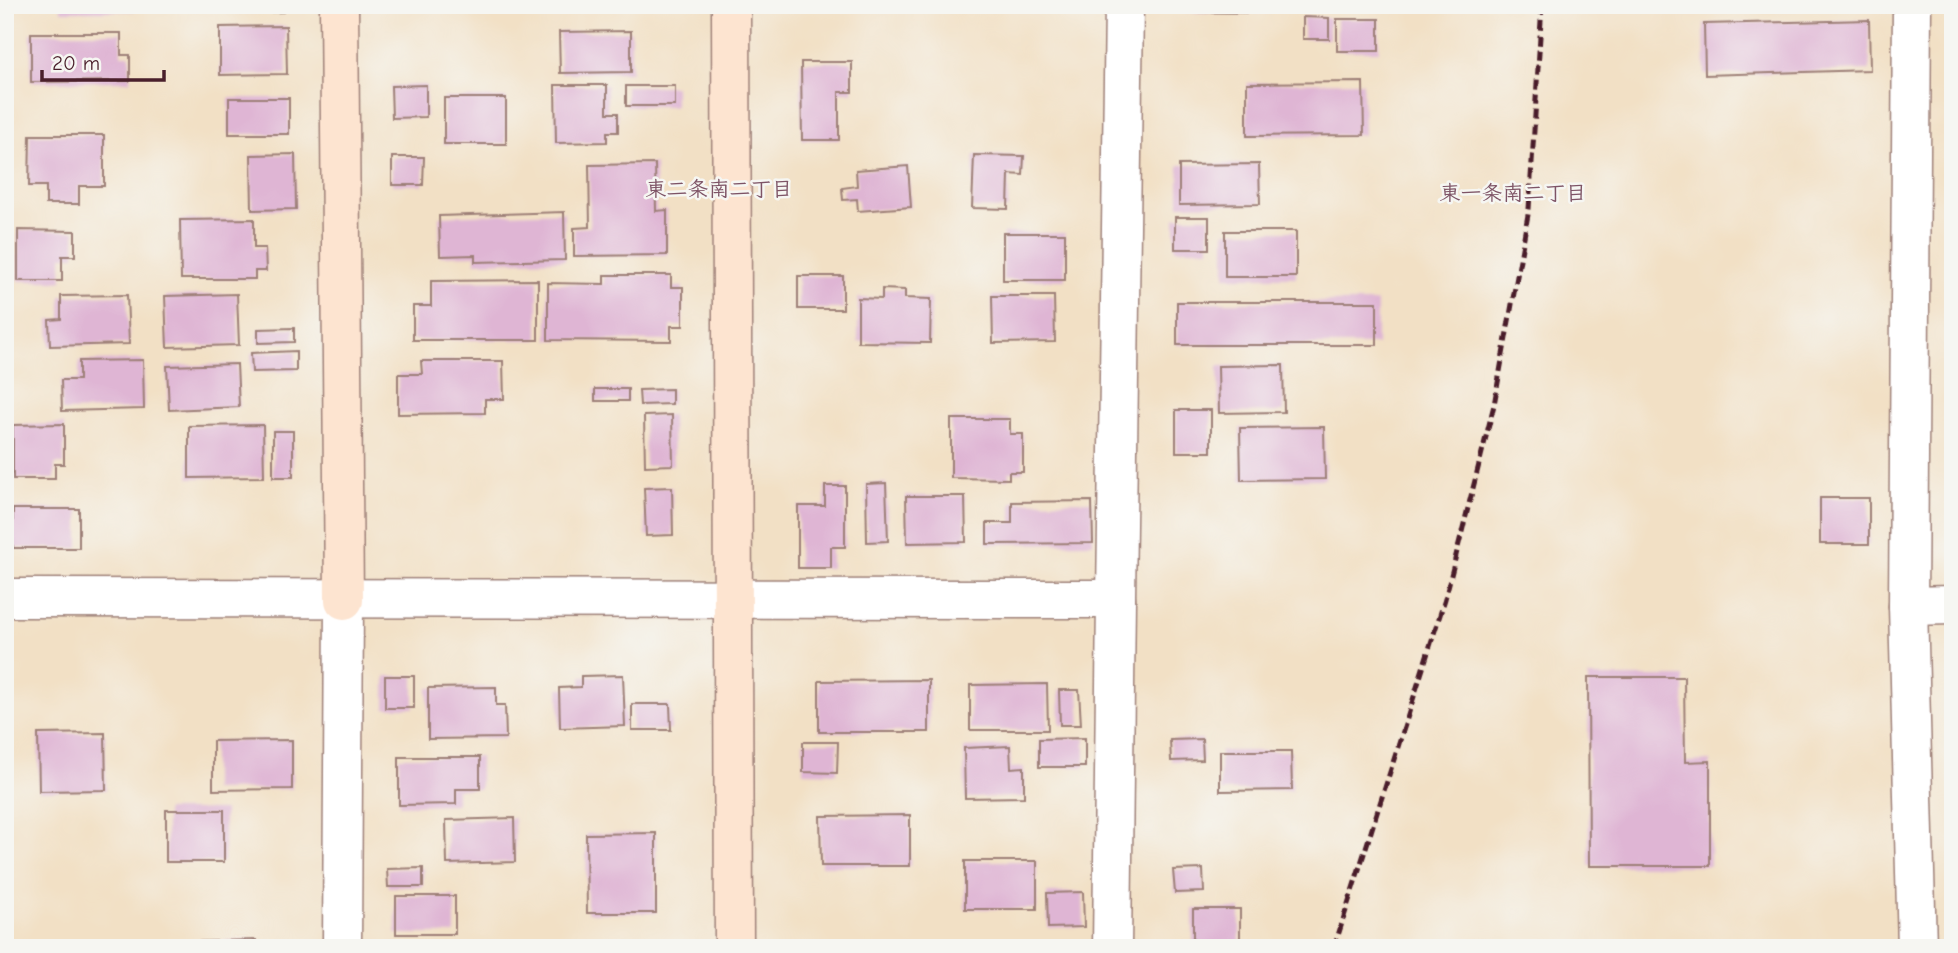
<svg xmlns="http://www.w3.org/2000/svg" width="1958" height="953" viewBox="0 0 1958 953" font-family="'Comic Neue','Klee One',sans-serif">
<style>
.building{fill:#dfb5d4}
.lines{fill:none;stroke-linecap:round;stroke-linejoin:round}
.street-casing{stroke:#9e8078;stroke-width:41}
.secondary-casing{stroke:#9e8078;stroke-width:41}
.street{stroke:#fff;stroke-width:38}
.secondary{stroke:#fde4d0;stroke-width:38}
.rail{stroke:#4a1f2b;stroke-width:5;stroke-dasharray:10 5;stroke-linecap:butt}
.labels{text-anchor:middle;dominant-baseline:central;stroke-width:5;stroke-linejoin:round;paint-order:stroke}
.neighbourhood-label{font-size:21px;font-weight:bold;fill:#7e5466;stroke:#f6f6f2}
</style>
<rect width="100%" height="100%" fill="#f6f6f2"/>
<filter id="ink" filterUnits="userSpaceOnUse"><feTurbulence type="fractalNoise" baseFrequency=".0143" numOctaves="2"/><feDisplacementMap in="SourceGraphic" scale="14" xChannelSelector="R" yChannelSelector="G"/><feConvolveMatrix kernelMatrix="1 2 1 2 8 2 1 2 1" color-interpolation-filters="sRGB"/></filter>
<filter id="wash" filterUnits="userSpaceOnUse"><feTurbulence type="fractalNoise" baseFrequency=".00686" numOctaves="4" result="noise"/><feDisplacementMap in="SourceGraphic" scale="28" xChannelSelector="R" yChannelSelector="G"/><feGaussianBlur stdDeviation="1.57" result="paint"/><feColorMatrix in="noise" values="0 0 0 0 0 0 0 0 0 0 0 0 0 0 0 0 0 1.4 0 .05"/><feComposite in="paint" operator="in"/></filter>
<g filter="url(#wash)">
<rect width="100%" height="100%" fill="#f2e0c5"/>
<g id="blocks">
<!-- building -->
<g class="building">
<rect x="61" y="5" width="74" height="6"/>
<path d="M235 5H284V12L235 13Z"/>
<path d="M1184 5H1270V13L1184 12Z"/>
<rect x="1318" y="5" width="60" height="3"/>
<path d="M1303 17 1329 18V39H1303Z"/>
<rect x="1337" y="19" width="42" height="32"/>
<path d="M1869 20 1870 70 1705 75 1704 24Z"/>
<path d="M286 26 287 74 220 75V27Z"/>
<path d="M631 31V72L560 73 559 32Z"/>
<path d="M31 33H121V55H130V81L31 82Z"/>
<path d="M801 62H852V92H839V140H802Z"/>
<path d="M1363 82 1364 135 1247 136V83Z"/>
<path d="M426 85V117L392 118 391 86Z"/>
<path d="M555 85H607V113H618V132H607V142L556 143Z"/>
<rect x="626" y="86" width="49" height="20"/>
<rect x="229" y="98" width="60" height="36"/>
<rect x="444" y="98" width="62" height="46"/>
<path d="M30 135H104V186H79V204H46V186H29Z"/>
<path d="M295 154 296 209 252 210 251 155Z"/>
<path d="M974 155 1024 156 1023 175 1009 174 1008 209 972 208Z"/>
<path d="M392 157H424L423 185H392Z"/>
<path d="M655 164 656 211 667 210V255L574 256V228L590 227 589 165Z"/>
<path d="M1259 164 1260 204 1179 205V165Z"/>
<path d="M908 166 911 207 858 211 857 199 843 200 842 188 857 186 856 170Z"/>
<path d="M564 212 565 260 475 262V255L440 256 439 216Z"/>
<rect x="1175" y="217" width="34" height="32"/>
<path d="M254 219V248H265L266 271H255V279H181L180 220Z"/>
<path d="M18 230 75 231V256H62V281H18Z"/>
<rect x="1225" y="231" width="71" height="46"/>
<rect x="1003" y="233" width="62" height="47"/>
<path d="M604 275H671V287H683V326H671V341L548 340V283L604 284Z"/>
<rect x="798" y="276" width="45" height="33"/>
<path d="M538 280V340H413V306H431V281Z"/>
<path d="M882 289 905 290V298L931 299 930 343 858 342V298L882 299Z"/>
<path d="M237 294 239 345 167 347 165 296Z"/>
<path d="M127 295 129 344 50 346 49 320 61 319V296Z"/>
<path d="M992 296H1054L1055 342 993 343Z"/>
<rect x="1177" y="302" width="200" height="43"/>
<path d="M294 328V342L258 343V329Z"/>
<path d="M296 351V371L252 372 251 353Z"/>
<path d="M143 360 144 409 62 411 61 380H79V361Z"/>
<path d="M421 361H503L504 399H485V413L398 414V374H422Z"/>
<path d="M237 364 239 407 169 410 167 366Z"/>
<path d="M1283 365 1284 412 1219 413 1218 366Z"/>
<rect x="595" y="389" width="33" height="12"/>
<path d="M672 389V404L640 405 639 390Z"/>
<rect x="1176" y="410" width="35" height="42"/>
<path d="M672 415 673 465 645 466 644 416Z"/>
<path d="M951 419H1010V434H1023V472H1009V479L951 478Z"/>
<path d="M64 424V464H55V479H13V425Z"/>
<path d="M263 425 264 477 189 478V426Z"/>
<path d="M1324 427 1325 479 1241 480 1240 428Z"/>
<rect x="273" y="431" width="20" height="46"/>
<path d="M886 483 888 541 867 542 866 484Z"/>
<path d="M825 486H845V547H831V568H798V506H825Z"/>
<path d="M672 487 673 535 646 536 644 488Z"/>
<path d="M906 496H965L966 542 907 543Z"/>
<rect x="1820" y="498" width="49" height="46"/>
<path d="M1092 501 1093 543 987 544V523H1012V502Z"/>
<rect x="13" y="509" width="66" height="39"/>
<path d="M623 675 625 726 560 728 559 688 581 687V676Z"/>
<rect x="385" y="676" width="29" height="32"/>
<path d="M1588 677H1684L1685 762 1710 761V866H1589Z"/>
<path d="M929 680V732H819V681Z"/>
<path d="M1047 684 1048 730H970V685Z"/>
<path d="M496 687V705H505L506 738 428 739V688Z"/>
<path d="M1059 690H1079L1081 725H1060Z"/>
<path d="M632 704H670L671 730H632Z"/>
<path d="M105 733 106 790 39 791 38 734Z"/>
<path d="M1085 738V767H1039V739Z"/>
<path d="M1202 739 1203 760 1171 761 1170 740Z"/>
<path d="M292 740V789L213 790V741Z"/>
<path d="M803 742H838L837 773 803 772Z"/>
<path d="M1010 746 1011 768 1024 767V797L965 798 964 748Z"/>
<path d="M1220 751H1291L1292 790 1220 791Z"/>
<path d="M399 757H480V789H456V804L399 805Z"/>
<rect x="166" y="810" width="58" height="52"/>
<path d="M910 815V866H821L820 816Z"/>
<path d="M514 818 515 862 447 864 446 820Z"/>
<path d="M656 833V913H587L586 834Z"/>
<rect x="965" y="861" width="72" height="48"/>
<path d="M423 868V887H388L387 869Z"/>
<path d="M1203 869 1204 892 1175 893 1173 870Z"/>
<path d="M1083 892 1084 927 1048 928 1047 893Z"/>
<rect x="396" y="896" width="59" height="38"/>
<rect x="1193" y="909" width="47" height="39"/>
<path d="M256 940V948H184V942Z"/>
</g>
</g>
</g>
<g filter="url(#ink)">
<use href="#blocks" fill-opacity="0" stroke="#9e8078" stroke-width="2"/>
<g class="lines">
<!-- street casing -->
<g class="street-casing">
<g id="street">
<path d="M1912 5 1908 606 1917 948"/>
<path d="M5 598 1116 599 1124 5"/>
<path d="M1908 606 1953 605"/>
<path d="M342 948 344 600"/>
<path d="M1112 948 1116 599"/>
</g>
</g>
<!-- secondary casing -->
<g class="secondary-casing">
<g id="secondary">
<path d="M339 5 344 600"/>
<path d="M731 5 734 948"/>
</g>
</g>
<!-- street -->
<use href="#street" class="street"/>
<!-- secondary -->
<use href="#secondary" class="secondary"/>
<!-- rail -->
<path class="rail" d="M1334 948 1445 599 1494 405 1529 209 1542 5"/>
</g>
</g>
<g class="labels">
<!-- neighbourhood labels -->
<g class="neighbourhood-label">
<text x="719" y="189">東二条南二丁目</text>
<text x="1513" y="193">東一条南二丁目</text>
</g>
</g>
<!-- margin -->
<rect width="1958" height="953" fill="none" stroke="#f6f6f2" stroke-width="28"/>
<!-- scale -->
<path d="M42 70v10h122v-10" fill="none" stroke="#4a1f2b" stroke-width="3.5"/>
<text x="52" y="70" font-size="21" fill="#4a1f2b" stroke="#f6f6f2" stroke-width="5" paint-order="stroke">20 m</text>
</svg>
